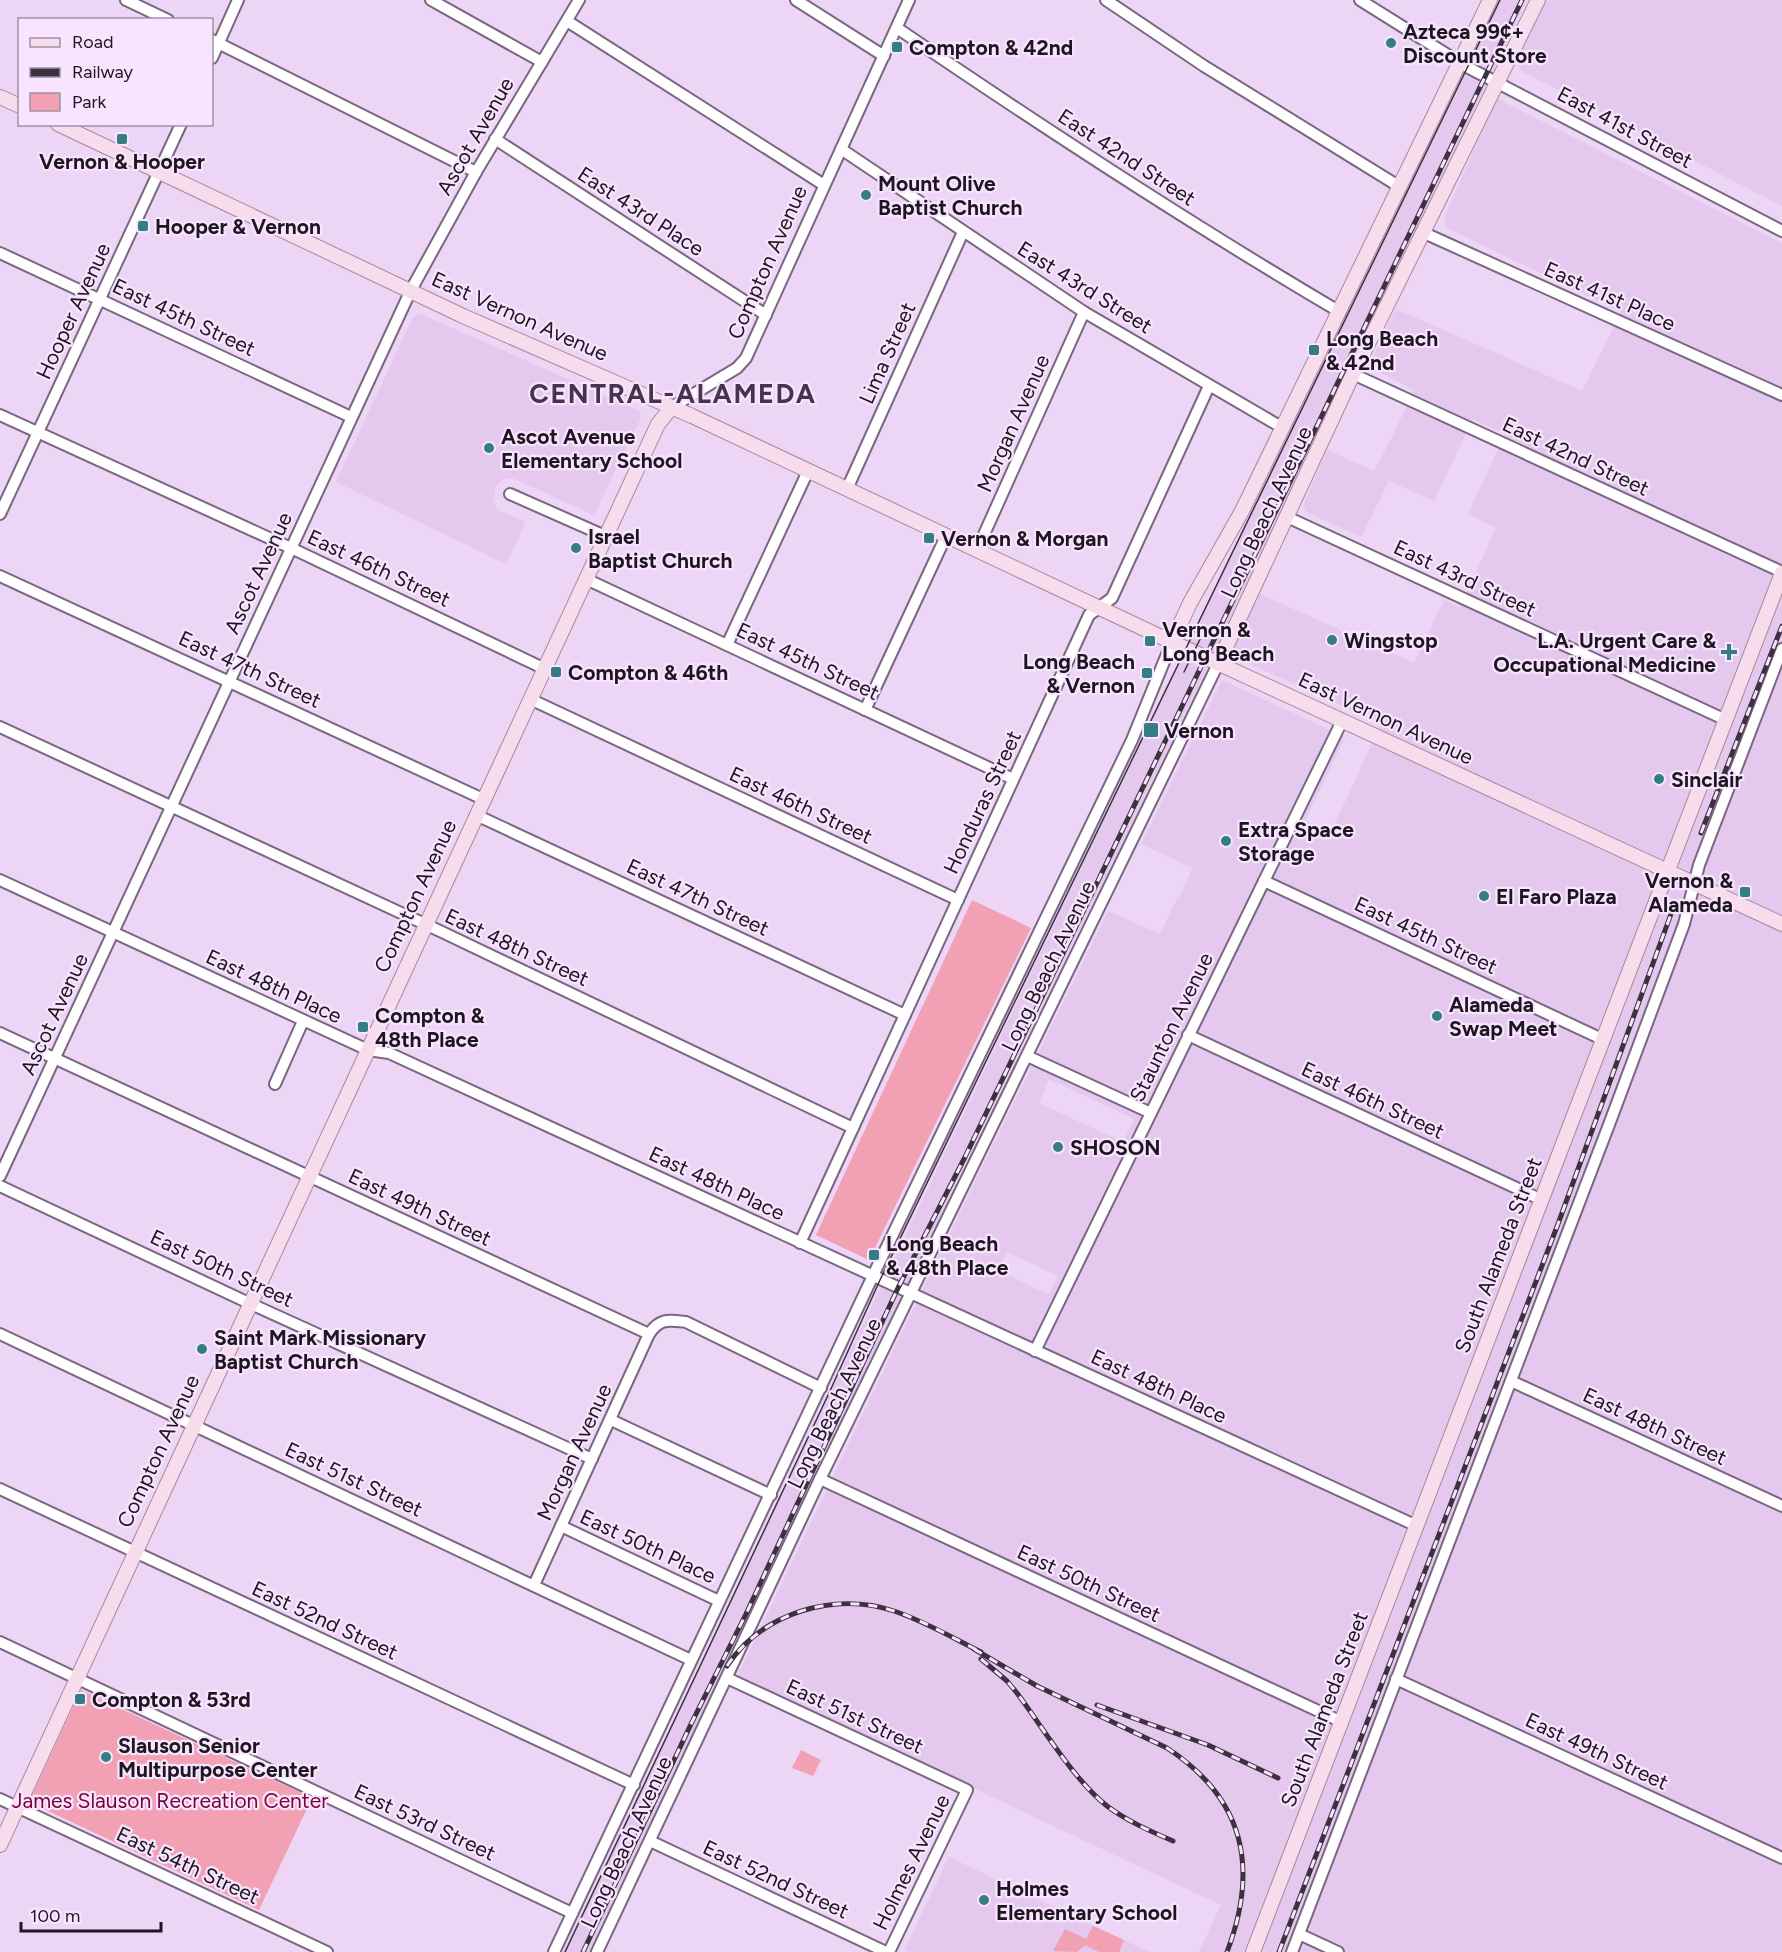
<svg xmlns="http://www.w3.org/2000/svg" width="1782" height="1952" viewBox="0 0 1782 1952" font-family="Figtree,sans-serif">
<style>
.built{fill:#e5c8ee;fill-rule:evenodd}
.green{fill:#f2a0b4}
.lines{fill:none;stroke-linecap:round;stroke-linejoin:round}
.minor-casing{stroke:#7b6682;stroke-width:14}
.major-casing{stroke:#a7879d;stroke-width:16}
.minor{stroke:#fff;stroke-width:10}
.major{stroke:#f7dcec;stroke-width:14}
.tram{stroke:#3b313f;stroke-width:1.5}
.rail-casing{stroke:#3b313f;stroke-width:5}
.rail{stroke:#f8e4fe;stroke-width:3;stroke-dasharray:9;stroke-linecap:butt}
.poi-dot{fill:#357d85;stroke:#f8e4fe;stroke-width:2}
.labels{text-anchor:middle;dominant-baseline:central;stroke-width:4.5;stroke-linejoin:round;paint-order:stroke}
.poi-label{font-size:21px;font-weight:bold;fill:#1d1520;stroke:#f8e4fe;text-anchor:start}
.street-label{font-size:21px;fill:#1d1520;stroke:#f8e4fe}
.park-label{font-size:21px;fill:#780337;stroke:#f8e4fe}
.district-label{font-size:27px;font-weight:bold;letter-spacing:1.5px;fill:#47334c;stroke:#f8e4fe}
</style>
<rect width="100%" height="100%" fill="#edd5f5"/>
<!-- built -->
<g class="built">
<path d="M1496 0H1527L1203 677 970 1153 591 1952H563Z"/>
<path d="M1546 0H1782V206L1521 71 1517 60Z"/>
<path d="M1496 98 1782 243V1952H1199L1221 1905 737 1677 937 1259 1108 911 1160 934 1178 896 1180 897 1192 868 1141 844 1222 680 1345 737 1305 821 1331 832 1370 748 1379 723 1235 657 1233 648 1258 593 1414 663 1444 600 1460 607 1496 528 1468 514 1505 434 1473 419 1434 501 1389 481 1361 537 1306 512 1303 506 1327 450 1374 471 1393 435 1414 390 1368 367 1396 309 1582 391 1621 312 1447 228 1444 219ZM1049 1079 1134 1119 1123 1142 1039 1103ZM1007 1252 1058 1276 1049 1295 998 1270Z"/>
<path d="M421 314 639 411 641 418 594 515 512 478 504 479 496 486 493 500 498 510 526 522 506 564 336 482 413 317Z"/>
<path d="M949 1857 1149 1952H910L905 1949Z"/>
</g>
<!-- green -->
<g class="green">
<path d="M972 900 1031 928 869 1260 816 1235Z"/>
<path d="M81 1690 312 1798 259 1910 29 1802Z"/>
<path d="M801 1750 821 1760 813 1776 792 1768Z"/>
<path d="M1093 1926 1124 1940 1119 1952H1099L1085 1945 1077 1952 1053 1951 1065 1929 1086 1939Z"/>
</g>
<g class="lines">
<!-- minor casing -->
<g class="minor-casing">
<g id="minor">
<path d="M126 0 168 20"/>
<path d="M431 0 542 62"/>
<path d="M796 0 884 56"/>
<path d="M1106 0 1204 66 1400 187"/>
<path d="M1360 0 1467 67 1782 231"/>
<path d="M567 21 824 185"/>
<path d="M897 28C1042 127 1189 223 1340 312"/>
<path d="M212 40 476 172"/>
<path d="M212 58 238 0"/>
<path d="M495 139 766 315"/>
<path d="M841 149 1084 312 1283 428"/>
<path d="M1422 232 1782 395"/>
<path d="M0 253 351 417"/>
<path d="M1353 374 1782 572"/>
<path d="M672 407 737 368 746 358 909 0"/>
<path d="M0 415 291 548 545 669"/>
<path d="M847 489 963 232"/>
<path d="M510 494 605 536"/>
<path d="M0 514 181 124"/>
<path d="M1287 517 1726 720"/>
<path d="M977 550 1084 312"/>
<path d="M0 576 483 799"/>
<path d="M586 579 1013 779"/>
<path d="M727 645 808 471"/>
<path d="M530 699 958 900"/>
<path d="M865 710 946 536"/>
<path d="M0 727 442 932 853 1128"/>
<path d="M476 815 905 1015"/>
<path d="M0 880 368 1050 389 1053 1417 1526"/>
<path d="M1264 881 1604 1040"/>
<path d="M0 1033 649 1334C660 1318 668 1320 686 1322L821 1388"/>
<path d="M1188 1035 1542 1200"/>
<path d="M1027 1056 1151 1113"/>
<path d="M275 1084 303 1021"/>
<path d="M0 1176 411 290 476 172 579 0"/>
<path d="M0 1186 251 1304 592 1459"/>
<path d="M800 1243 1089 615 1112 598 1209 386"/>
<path d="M0 1334 691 1660"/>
<path d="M1035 1351 1342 721"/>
<path d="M1511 1381 1782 1506"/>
<path d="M611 1420 771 1495"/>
<path d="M820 1479 1342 1722"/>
<path d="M0 1489 634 1785"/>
<path d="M561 1526 719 1601"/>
<path d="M534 1585 649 1334"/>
<path d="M0 1642 572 1913"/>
<path d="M727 1678 967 1790 889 1952"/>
<path d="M1396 1679 1782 1858"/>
<path d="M0 1799 327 1952"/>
<path d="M650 1841 886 1952"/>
<path d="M1299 1934 1338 1952"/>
<path d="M554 1952 879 1263 1132 740 1172 642"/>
<path d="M597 1952 820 1479 1218 664"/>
<path d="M1292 1952 1610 1122 1684 924 1699 865 1782 649"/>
</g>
</g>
<!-- major casing -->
<g class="major-casing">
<g id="major">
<path d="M0 97 20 106"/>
<path d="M58 124 463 316 692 416 1172 642 1782 924"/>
<path d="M1172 642 1190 603 1242 511 1490 0"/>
<path d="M1218 664 1353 374 1538 0"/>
<path d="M0 1845 658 424 672 407"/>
<path d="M1253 1952 1782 573"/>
</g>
</g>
<!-- minor -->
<use href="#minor" class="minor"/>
<!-- major -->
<use href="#major" class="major"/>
<!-- tram -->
<g class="tram">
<path d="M1184 672 1205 629"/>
<path d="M565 1952 830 1391 880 1280 1500 0"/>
</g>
<!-- rail casing -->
<g class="rail-casing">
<g id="rail">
<path d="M1701 833 1782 626"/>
<path d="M974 1649 1037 1686 1167 1748C1245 1799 1259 1868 1227 1952"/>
<path d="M981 1659 1007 1681 1017 1693C1043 1728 1074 1780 1107 1806 1127 1821 1150 1831 1173 1841"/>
<path d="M727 1666C762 1613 834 1591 894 1611 924 1621 953 1638 981 1652"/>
<path d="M1097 1705 1208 1745 1278 1778"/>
<path d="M583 1952 692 1722 746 1614 898 1288 965 1157 1522 0"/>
<path d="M1279 1952 1558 1224 1671 914"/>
</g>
</g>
<!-- rail -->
<use href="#rail" class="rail"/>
</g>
<!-- markers -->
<g class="poi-dot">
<circle cx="1391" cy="43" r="6"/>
<rect x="891" y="41" width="12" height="12" rx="3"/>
<rect x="116" y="133" width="12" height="12" rx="3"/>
<circle cx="866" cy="195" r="6"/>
<rect x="137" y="220" width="12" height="12" rx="3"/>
<rect x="1308" y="344" width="12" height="12" rx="3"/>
<circle cx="489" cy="448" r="6"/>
<rect x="923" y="532" width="12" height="12" rx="3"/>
<circle cx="576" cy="548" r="6"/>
<circle cx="1332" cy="640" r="6"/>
<rect x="1144" y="635" width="12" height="12" rx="3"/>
<path d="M1726 643h6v6h6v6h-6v6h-6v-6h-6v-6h6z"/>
<rect x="550" y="666" width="12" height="12" rx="3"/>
<rect x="1141" y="667" width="12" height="12" rx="3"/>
<rect x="1143" y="722" width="16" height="16" rx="3"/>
<circle cx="1659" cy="779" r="6"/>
<circle cx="1226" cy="841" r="6"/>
<rect x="1739" y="886" width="12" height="12" rx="3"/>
<circle cx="1484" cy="896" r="6"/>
<circle cx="1437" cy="1016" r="6"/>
<rect x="357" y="1021" width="12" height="12" rx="3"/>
<circle cx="1058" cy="1147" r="6"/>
<rect x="868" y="1249" width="12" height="12" rx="3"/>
<circle cx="202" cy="1349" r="6"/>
<rect x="74" y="1693" width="12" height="12" rx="3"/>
<circle cx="106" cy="1757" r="6"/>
<circle cx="984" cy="1900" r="6"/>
</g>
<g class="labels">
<!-- poi labels -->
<g class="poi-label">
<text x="1403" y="31">Azteca 99¢+<tspan x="1403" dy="24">Discount Store</tspan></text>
<text x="909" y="47">Compton &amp; 42nd</text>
<text x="122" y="161" text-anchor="middle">Vernon &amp; Hooper</text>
<text x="878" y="183">Mount Olive<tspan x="878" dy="24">Baptist Church</tspan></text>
<text x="155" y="226">Hooper &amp; Vernon</text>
<text x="1326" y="338">Long Beach<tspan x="1326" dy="24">&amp; 42nd</tspan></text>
<text x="501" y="436">Ascot Avenue<tspan x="501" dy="24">Elementary School</tspan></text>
<text x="588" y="536">Israel<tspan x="588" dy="24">Baptist Church</tspan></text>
<text x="941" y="538">Vernon &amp; Morgan</text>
<text x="1162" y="629">Vernon &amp;<tspan x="1162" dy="24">Long Beach</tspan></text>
<text x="1344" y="640">Wingstop</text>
<text x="1716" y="640" text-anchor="end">L.A. Urgent Care &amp;<tspan x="1716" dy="24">Occupational Medicine</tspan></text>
<text x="1135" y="661" text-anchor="end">Long Beach<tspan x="1135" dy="24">&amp; Vernon</tspan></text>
<text x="568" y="672">Compton &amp; 46th</text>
<text x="1164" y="730">Vernon</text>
<text x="1671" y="779">Sinclair</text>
<text x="1238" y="829">Extra Space<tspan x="1238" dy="24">Storage</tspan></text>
<text x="1733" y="880" text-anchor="end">Vernon &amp;<tspan x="1733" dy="24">Alameda</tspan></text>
<text x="1496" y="896">El Faro Plaza</text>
<text x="1449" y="1004">Alameda<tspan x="1449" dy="24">Swap Meet</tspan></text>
<text x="375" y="1015">Compton &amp;<tspan x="375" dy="24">48th Place</tspan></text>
<text x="1070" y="1147">SHOSON</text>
<text x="886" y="1243">Long Beach<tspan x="886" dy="24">&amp; 48th Place</tspan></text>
<text x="214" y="1337">Saint Mark Missionary<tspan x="214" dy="24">Baptist Church</tspan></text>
<text x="92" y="1699">Compton &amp; 53rd</text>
<text x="118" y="1745">Slauson Senior<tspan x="118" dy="24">Multipurpose Center</tspan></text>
<text x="996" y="1888">Holmes<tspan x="996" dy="24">Elementary School</tspan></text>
</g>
<!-- street labels -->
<g class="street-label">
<text transform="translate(1625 127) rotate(28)">East 41st Street</text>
<text transform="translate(475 136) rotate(-60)">Ascot Avenue</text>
<text transform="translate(1127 157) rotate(33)">East 42nd Street</text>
<text transform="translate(641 211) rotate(33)">East 43rd Place</text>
<text transform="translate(767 262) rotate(-66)">Compton Avenue</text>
<text transform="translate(1085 287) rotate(32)">East 43rd Street</text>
<text transform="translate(1610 296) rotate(24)">East 41st Place</text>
<text transform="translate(73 311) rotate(-65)">Hooper Avenue</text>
<text transform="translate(520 316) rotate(24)">East Vernon Avenue</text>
<text transform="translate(184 317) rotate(25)">East 45th Street</text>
<text transform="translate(887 353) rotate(-66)">Lima Street</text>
<text transform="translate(1013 423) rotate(-66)">Morgan Avenue</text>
<text transform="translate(1576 456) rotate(25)">East 42nd Street</text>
<text transform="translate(1266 512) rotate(-65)">Long Beach Avenue</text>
<text transform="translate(379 568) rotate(25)">East 46th Street</text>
<text transform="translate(258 573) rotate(-65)">Ascot Avenue</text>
<text transform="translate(1465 578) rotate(25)">East 43rd Street</text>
<text transform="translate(808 661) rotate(25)">East 45th Street</text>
<text transform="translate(250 669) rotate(25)">East 47th Street</text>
<text transform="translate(1386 718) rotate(25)">East Vernon Avenue</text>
<text transform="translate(982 802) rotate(-65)">Honduras Street</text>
<text transform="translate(801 805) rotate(25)">East 46th Street</text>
<text transform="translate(415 896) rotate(-65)">Compton Avenue</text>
<text transform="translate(698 897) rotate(25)">East 47th Street</text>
<text transform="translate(1426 935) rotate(25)">East 45th Street</text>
<text transform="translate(517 947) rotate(25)">East 48th Street</text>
<text transform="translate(1048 966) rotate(-64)">Long Beach Avenue</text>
<text transform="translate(274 986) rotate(25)">East 48th Place</text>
<text transform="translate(54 1014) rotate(-65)">Ascot Avenue</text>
<text transform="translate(1171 1027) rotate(-64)">Staunton Avenue</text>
<text transform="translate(1373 1100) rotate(25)">East 46th Street</text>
<text transform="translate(717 1183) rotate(25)">East 48th Place</text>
<text transform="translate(420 1207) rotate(25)">East 49th Street</text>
<text transform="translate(1498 1255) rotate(-69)">South Alameda Street</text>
<text transform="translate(222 1268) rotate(25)">East 50th Street</text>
<text transform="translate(1159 1386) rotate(25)">East 48th Place</text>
<text transform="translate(834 1403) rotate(-64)">Long Beach Avenue</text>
<text transform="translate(1655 1426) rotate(25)">East 48th Street</text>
<text transform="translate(158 1451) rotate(-65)">Compton Avenue</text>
<text transform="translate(574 1452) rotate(-65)">Morgan Avenue</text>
<text transform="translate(354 1479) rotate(25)">East 51st Street</text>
<text transform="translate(648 1546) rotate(25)">East 50th Place</text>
<text transform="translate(1089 1583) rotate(25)">East 50th Street</text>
<text transform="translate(325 1620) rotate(25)">East 52nd Street</text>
<text transform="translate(1324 1709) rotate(-69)">South Alameda Street</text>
<text transform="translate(855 1716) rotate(25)">East 51st Street</text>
<text transform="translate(1597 1751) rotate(25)">East 49th Street</text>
<text transform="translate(425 1822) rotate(25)">East 53rd Street</text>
<text transform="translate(626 1842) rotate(-65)">Long Beach Avenue</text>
<text transform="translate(911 1862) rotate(-64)">Holmes Avenue</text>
<text transform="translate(188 1865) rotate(25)">East 54th Street</text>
<text transform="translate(776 1879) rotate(25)">East 52nd Street</text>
</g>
<!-- park labels -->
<g class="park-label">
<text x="170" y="1800">James Slauson Recreation Center</text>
</g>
<!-- district labels -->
<g class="district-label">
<text x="673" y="393">CENTRAL-ALAMEDA</text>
</g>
</g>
<!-- legend -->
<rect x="18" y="18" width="195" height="108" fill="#f8e4fe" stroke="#a091a5" stroke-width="1.5"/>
<rect x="30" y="38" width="30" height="9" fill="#f7dcec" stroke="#a091a5" stroke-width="1.5"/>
<text x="72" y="48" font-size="18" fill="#1d1520">Road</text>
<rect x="30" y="68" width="30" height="9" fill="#3b313f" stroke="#a091a5" stroke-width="1.5"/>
<text x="72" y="78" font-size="18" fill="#1d1520">Railway</text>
<rect x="30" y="93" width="30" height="18" fill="#f2a0b4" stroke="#a091a5" stroke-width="1.5"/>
<text x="72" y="108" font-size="18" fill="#1d1520">Park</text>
<!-- scale -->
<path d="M21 1922v9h140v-9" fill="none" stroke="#1d1520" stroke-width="3"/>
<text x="30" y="1922" font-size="18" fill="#1d1520" stroke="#f8e4fe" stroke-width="4.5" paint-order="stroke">100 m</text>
</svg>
